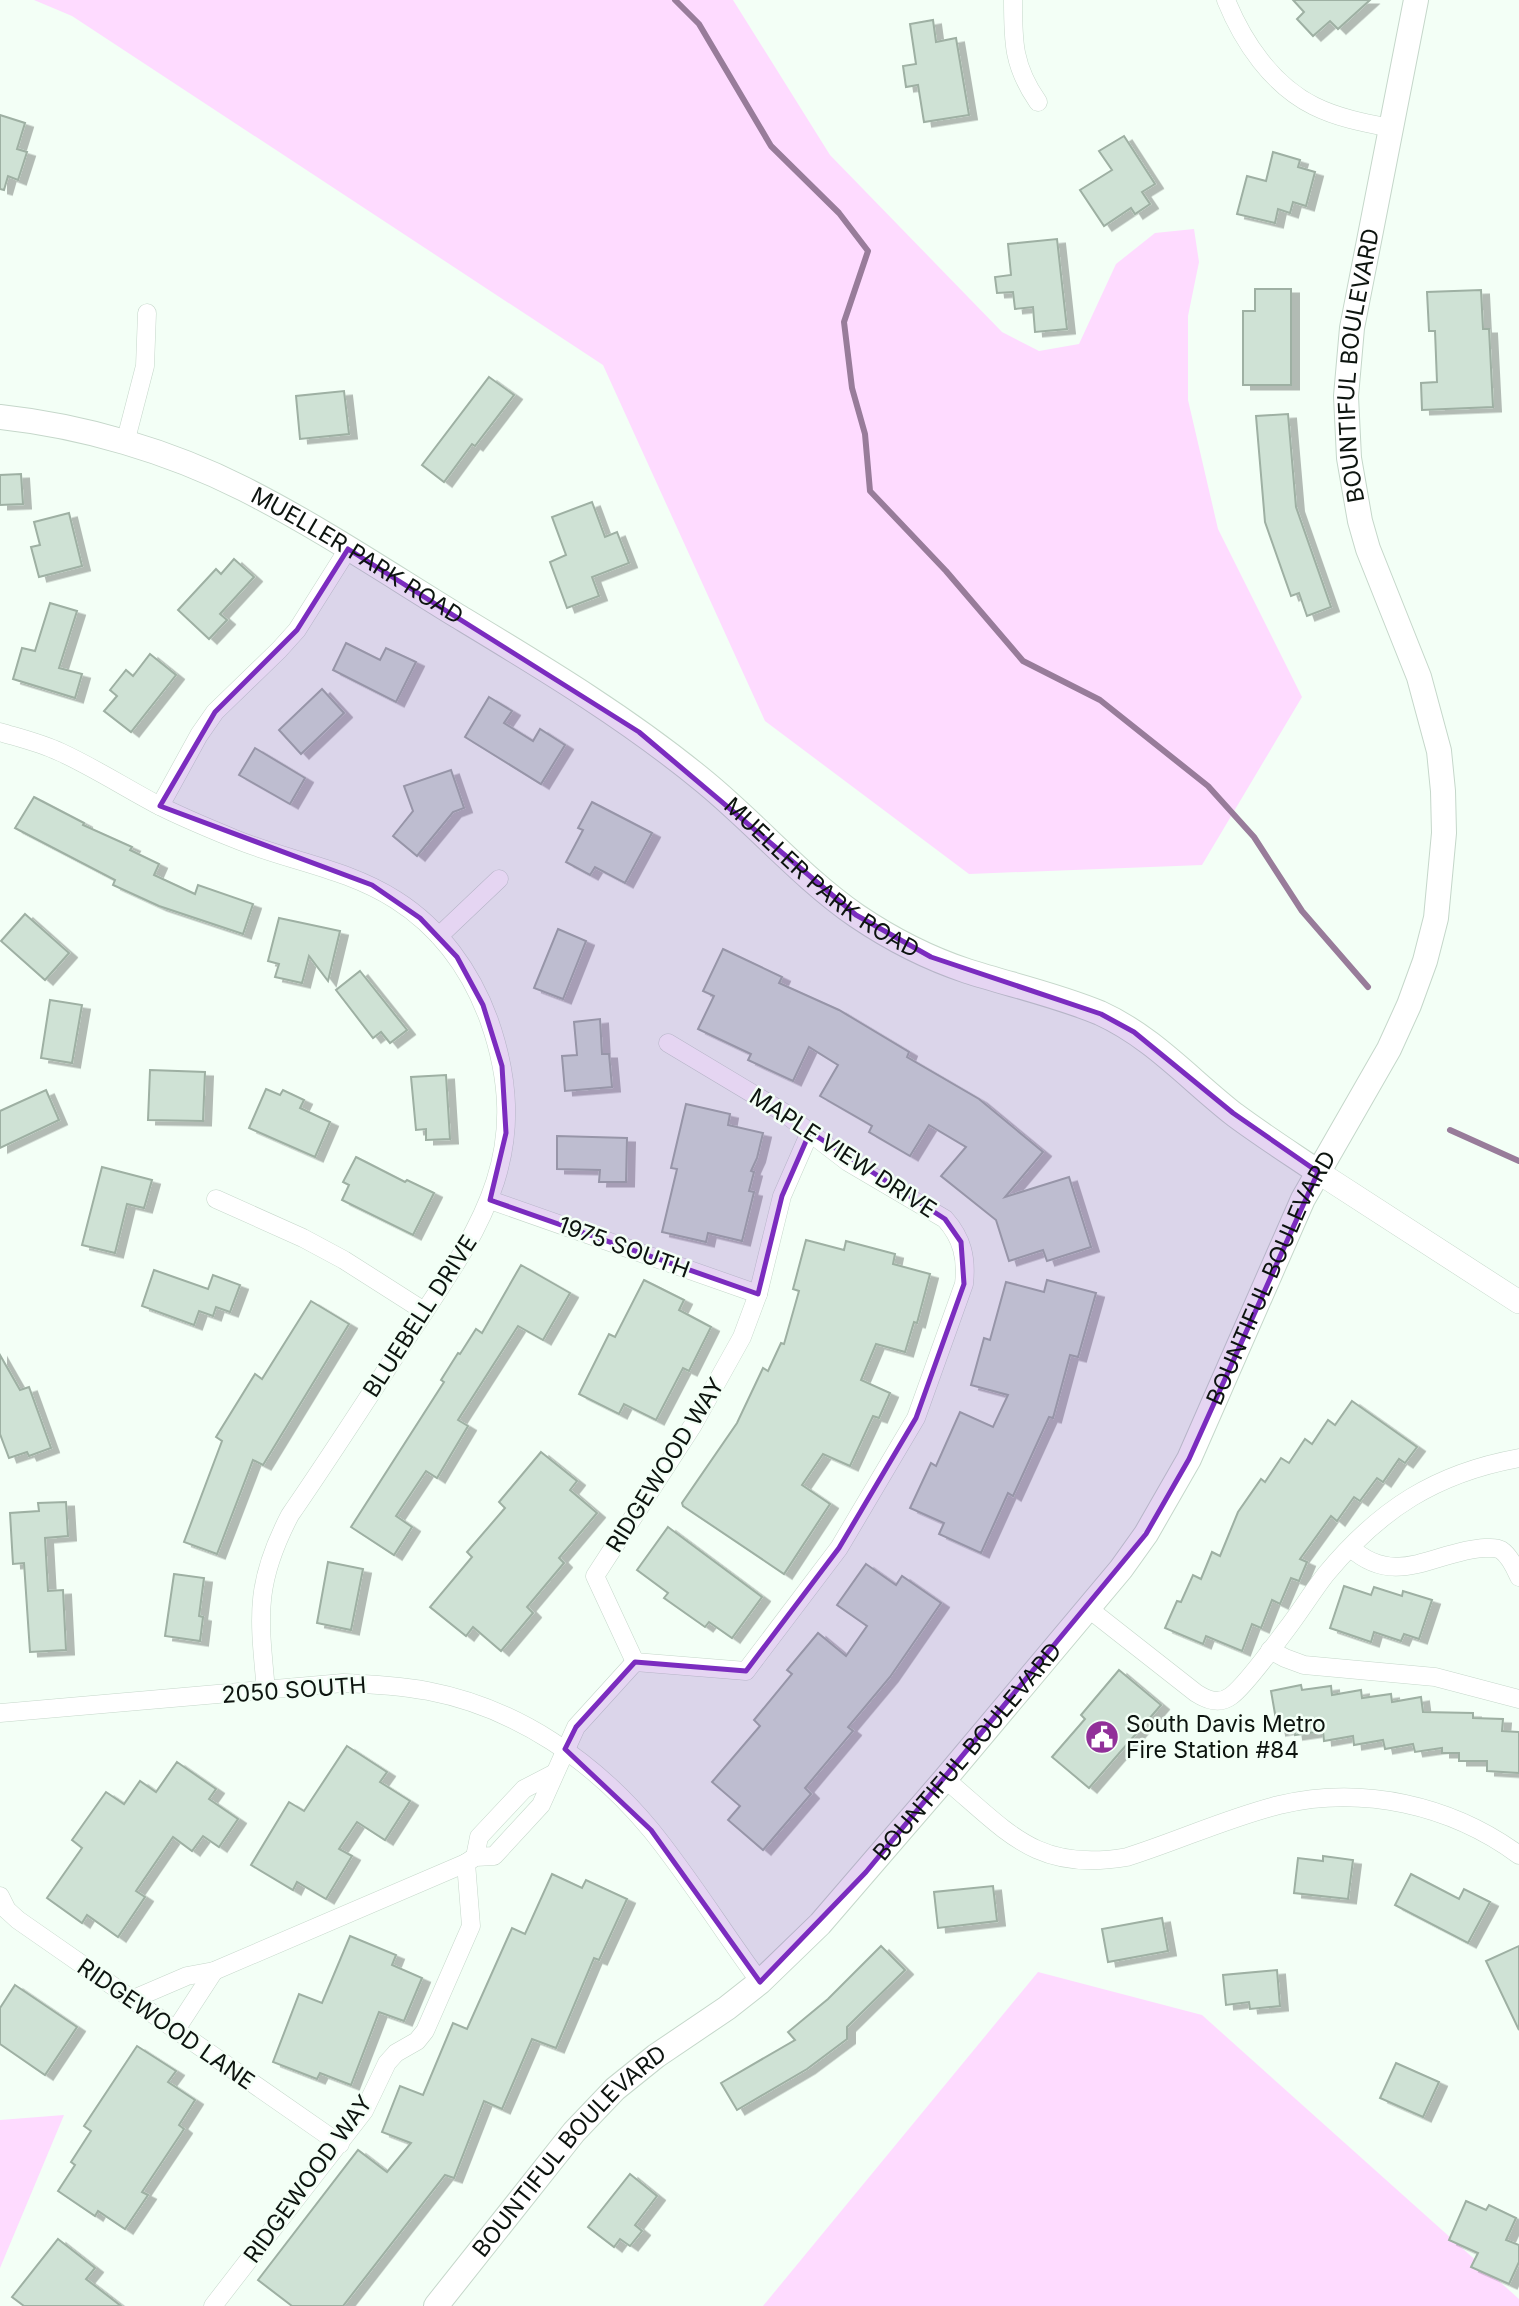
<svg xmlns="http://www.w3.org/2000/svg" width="1519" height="2306" viewBox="0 0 1519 2306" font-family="Inter,sans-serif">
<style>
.green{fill:#fedbff}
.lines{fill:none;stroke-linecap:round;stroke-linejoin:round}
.stream{stroke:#987c9a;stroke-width:6}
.building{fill:#cfe2d5;stroke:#9eb0a3;stroke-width:2;filter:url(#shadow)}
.minor-casing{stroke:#c5d7ca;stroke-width:19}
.tertiary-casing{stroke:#c5d7ca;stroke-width:24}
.secondary-casing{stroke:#c5d7ca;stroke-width:26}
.minor{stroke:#fff;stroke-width:18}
.tertiary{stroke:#fff;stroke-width:23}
.secondary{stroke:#fff;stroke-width:24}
.marked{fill:#7b2cbf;fill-opacity:0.2;stroke:#7b2cbf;stroke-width:5;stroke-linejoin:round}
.labels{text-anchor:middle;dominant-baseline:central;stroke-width:5;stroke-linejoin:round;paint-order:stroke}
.street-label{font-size:23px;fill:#0d140f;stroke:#f3fff6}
.poi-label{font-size:23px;fill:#0d140f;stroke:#f3fff6;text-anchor:start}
</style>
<defs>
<filter id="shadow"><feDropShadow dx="8" dy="4.5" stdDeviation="0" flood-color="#0004"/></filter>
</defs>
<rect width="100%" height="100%" fill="#f3fff6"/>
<!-- green -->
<g class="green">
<path d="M34 0H733L830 155 1002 332 1039 351 1079 344 1116 264 1155 233 1194 229 1199 262 1188 316V400L1218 529 1302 697 1202 865 969 874 765 721 603 365 72 16Z"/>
<path d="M1038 1972 1202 2015 1519 2299V2306H763Z"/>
<path d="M64 2115 0 2268V2120Z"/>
</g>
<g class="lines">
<!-- stream -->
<g class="stream">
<path d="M675 0 699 24 771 146 839 213 868 251 844 322 852 388 865 434 870 491 946 571 1023 661 1100 700 1208 786 1254 837 1302 911 1368 987"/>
<path d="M1450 1130 1519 1161"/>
</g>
</g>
<!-- building -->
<g class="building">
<path d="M1293 0H1370L1338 29 1330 21 1313 36 1297 19 1304 12Z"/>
<path d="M933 20 936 42 956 38 969 115 924 122 918 85 906 87 903 66 916 64 910 24Z"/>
<path d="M0 115 25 123 17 149 27 152 18 180 8 176 4 190 0 189Z"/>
<path d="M1124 136 1155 184 1142 192 1150 204 1135 214 1131 208 1104 226 1080 190 1112 170 1099 151Z"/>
<path d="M1273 152 1300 160 1298 167 1315 172 1306 206 1293 202 1290 213 1278 209 1275 223 1237 214 1247 176 1266 181Z"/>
<path d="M1057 239 1067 329 1035 332 1033 307 1015 309 1013 292 997 293 995 277 1011 275 1008 244Z"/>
<path d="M1255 289H1291V385H1243V311H1255Z"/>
<path d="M1481 290 1483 329H1489L1493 407 1422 410 1421 383 1437 382 1435 331H1429L1427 292Z"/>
<path d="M489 377 514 395 475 446 472 444 444 482 422 465Z"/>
<path d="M344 391 349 434 300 439 296 396Z"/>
<path d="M1288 414 1296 507 1331 607 1307 616 1299 593 1291 596 1265 522 1256 416Z"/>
<path d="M21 474 23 504 0 505V475Z"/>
<path d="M592 502 605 537 617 532 629 563 592 577 599 596 567 608 550 562 566 555 552 517Z"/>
<path d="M69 513 82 566 39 577 31 547 40 545 34 522Z"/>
<path d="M234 559 254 577 220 614 227 620 209 639 178 610 216 569 221 574Z"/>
<path d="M50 603 77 611 59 668 82 674 75 698 13 679 22 648 35 651Z"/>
<path d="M346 643 380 660 386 648 416 662 396 702 333 670Z"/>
<path d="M150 654 176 675 131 732 104 711 117 696 110 690 126 670 133 676Z"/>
<path d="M322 689 344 713 301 754 279 730Z"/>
<path d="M489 697 512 711 504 723 533 741 540 729 565 745 541 784 465 737Z"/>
<path d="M255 748 305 778 290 804 239 775Z"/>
<path d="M451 770 464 808 453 812 417 856 393 836 413 811 404 786Z"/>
<path d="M34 797 84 823 83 825 132 847 130 850 159 864 154 875 195 894 198 885 253 904 243 934 159 906 113 885 115 880 15 828Z"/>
<path d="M592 802 652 833 625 883 595 867 590 875 566 862 583 830 578 828Z"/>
<path d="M25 914 69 953 45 980 1 941Z"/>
<path d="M279 918 340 931 328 981 309 956 302 983 275 977 279 964 268 961Z"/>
<path d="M558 929 586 941 563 999 534 988Z"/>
<path d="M723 949 782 977 779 983 839 1010 909 1052 907 1057 979 1099 1043 1152 1005 1197 1069 1177 1091 1247 1047 1261 1043 1250 1009 1261 996 1220 941 1176 966 1147 929 1125 910 1156 869 1132 872 1126 820 1096 838 1065 809 1047 793 1081 748 1060 751 1054 698 1029 714 996 703 991Z"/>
<path d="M360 971 407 1030 390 1043 381 1032 373 1038 336 990Z"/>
<path d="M50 1000 82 1005 72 1063 41 1058Z"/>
<path d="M600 1019 602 1054H609L612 1087 565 1091 562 1056 577 1055 574 1022Z"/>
<path d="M150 1070 205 1072 203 1121 148 1120Z"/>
<path d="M446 1075 450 1139 426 1140V1129L416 1130 411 1077Z"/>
<path d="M266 1089 280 1095 283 1090 304 1100 300 1108 330 1122 315 1157 249 1128Z"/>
<path d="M46 1090 59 1120 0 1148V1111Z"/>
<path d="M686 1104 730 1114 728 1125 763 1133 757 1158 751 1171 754 1172 749 1191 754 1192 742 1241 708 1233 706 1242 662 1232 677 1169 671 1168Z"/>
<path d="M557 1136 627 1138 626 1182H599L600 1170 557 1169Z"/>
<path d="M356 1157 405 1182 407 1180 434 1193 413 1235 342 1200 349 1185 343 1182Z"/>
<path d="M102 1167 152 1180 144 1208 127 1204 115 1253 82 1245Z"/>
<path d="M806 1240 844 1250 846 1241 895 1254 893 1264 930 1274 917 1323 914 1322 905 1352 876 1344 861 1380 890 1393 879 1418 873 1416 850 1466 823 1454 802 1485 830 1504 784 1574 683 1506 682 1503 737 1423 763 1368 768 1371 781 1343 784 1344 799 1291 793 1289Z"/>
<path d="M521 1265 570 1293 543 1340 518 1326 458 1420 468 1426 437 1478 426 1471 396 1516 412 1527 394 1555 351 1527 444 1382 441 1380 458 1353 460 1354 476 1329 482 1333Z"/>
<path d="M154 1270 208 1289 213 1275 240 1285 230 1312 216 1307 213 1316 199 1311 194 1325 142 1306Z"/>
<path d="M644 1280 684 1300 679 1310 711 1327 689 1371 683 1368 656 1420 624 1404 619 1414 579 1394 609 1334 615 1337Z"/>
<path d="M1047 1280 1096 1293 1078 1357 1070 1355 1053 1418 1049 1417 1013 1496 1008 1493 981 1553 939 1534 944 1523 910 1508 931 1463 936 1466 960 1412 993 1427 1008 1395 971 1385 984 1338 990 1340 1006 1282 1044 1292Z"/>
<path d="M311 1301 349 1324 263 1465 253 1460 217 1554 184 1542 222 1441 216 1437 255 1374 262 1379Z"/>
<path d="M0 1355 20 1390 29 1387 51 1448 29 1456 27 1452 9 1458 0 1434Z"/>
<path d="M1352 1401 1417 1447 1405 1463 1399 1459 1383 1482 1377 1478 1360 1501 1354 1497 1337 1521 1331 1516 1300 1559 1307 1562 1299 1581 1291 1578 1280 1604 1272 1600 1261 1628 1252 1624 1242 1651 1206 1636 1203 1644 1165 1628 1177 1601 1181 1602 1193 1575 1201 1579 1212 1552 1220 1556 1238 1512 1261 1479 1265 1482 1281 1458 1289 1463 1305 1439 1312 1444 1328 1420 1335 1425Z"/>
<path d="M541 1452 577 1481 570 1490 597 1513 559 1558 564 1563 527 1607 533 1613 501 1651 473 1627 466 1636 430 1607 472 1557 467 1552 505 1508 499 1502Z"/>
<path d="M66 1502 68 1536 45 1538 48 1591 63 1590 66 1650 30 1652 24 1563 13 1564 10 1513 39 1511 38 1503Z"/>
<path d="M668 1527 762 1597 732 1638 709 1622 705 1627 664 1598 668 1593 637 1570Z"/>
<path d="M328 1562 363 1569 351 1630 317 1623Z"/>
<path d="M866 1564 896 1585 902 1576 941 1603 890 1677 848 1727 853 1731 805 1788 811 1794 763 1850 728 1820 740 1806 712 1782 760 1726 754 1720 792 1674 787 1670 818 1633 846 1656 867 1626 837 1605Z"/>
<path d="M174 1574 204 1578 199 1616 203 1617 200 1641 165 1636Z"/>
<path d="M1344 1586 1371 1595 1374 1587 1402 1596 1403 1591 1432 1600 1419 1639 1404 1634 1401 1641 1374 1632 1371 1642 1330 1628Z"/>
<path d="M1119 1670 1161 1705 1089 1788 1052 1757 1085 1719 1081 1715Z"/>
<path d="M1301 1685 1302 1690 1331 1686 1332 1695 1361 1690 1362 1698 1391 1694 1392 1702 1421 1697 1423 1712 1473 1713V1718L1503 1719 1502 1731 1519 1732V1773L1487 1771V1761H1459V1753H1442V1748L1415 1752 1413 1744 1385 1749 1383 1740 1354 1745 1353 1736 1324 1741 1323 1731 1295 1735 1294 1728 1278 1731 1271 1691Z"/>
<path d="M347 1746 387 1772 380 1782 410 1801 385 1840 357 1822 339 1849 352 1856 326 1899 297 1882 293 1890 251 1865 289 1802 304 1811Z"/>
<path d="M177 1762 216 1789 209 1799 238 1819 219 1847 203 1836 192 1851 173 1837 136 1891 145 1897 118 1937 87 1915 82 1923 47 1898 82 1848 72 1840 106 1792 124 1804 140 1781 156 1792Z"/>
<path d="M1323 1856 1353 1860 1348 1899 1294 1893 1298 1858 1323 1861Z"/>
<path d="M552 1874 582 1888 586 1880 627 1899 599 1960 594 1958 556 2048 532 2039 502 2109 484 2101 454 2178 445 2175 343 2306H292L258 2280 358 2150 387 2172 411 2143 382 2132 400 2086 423 2095 453 2023 467 2029 512 1928 525 1934Z"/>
<path d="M1411 1874 1459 1899 1464 1889 1490 1902 1468 1943 1395 1905Z"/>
<path d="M993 1886 997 1921 938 1928 934 1892Z"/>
<path d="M1162 1918 1168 1951 1108 1962 1102 1929Z"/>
<path d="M350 1936 396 1955 392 1965 422 1978 404 2021 379 2012 351 2085 320 2073 317 2079 273 2062 299 1994 322 2003Z"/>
<path d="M881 1946 905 1970 847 2027V2039L807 2069 737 2110 721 2083 795 2040 788 2032 828 1999Z"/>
<path d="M1519 1946V2030L1486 1961Z"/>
<path d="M1277 1970 1280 2006 1250 2009 1249 2002 1226 2005 1223 1975Z"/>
<path d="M15 1985 77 2027 45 2075 0 2044V2008Z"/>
<path d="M137 2046 176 2071 168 2082 195 2100 179 2125 184 2129 142 2192 148 2195 125 2229 98 2211 95 2216 58 2191 75 2165 71 2162 91 2131 84 2126Z"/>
<path d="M1396 2063 1439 2082 1423 2117 1380 2098Z"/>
<path d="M630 2174 657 2196 635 2225 642 2231 630 2246 620 2239 614 2247 588 2227Z"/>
<path d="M1466 2201 1486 2210 1489 2205 1516 2218 1506 2240 1519 2245V2262L1509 2284 1471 2267 1478 2253 1449 2240Z"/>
<path d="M58 2239 95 2268 86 2279 121 2306H24L12 2297Z"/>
</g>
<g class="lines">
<!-- minor casing -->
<g class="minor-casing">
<g id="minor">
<path d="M1013 0C1013 42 1013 66 1038 102"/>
<path d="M1226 0C1243 42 1272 85 1314 106 1338 118 1365 123 1391 128"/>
<path d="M125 443 145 366 147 313"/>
<path d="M0 732C20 738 41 743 60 752 93 767 124 787 156 804 181 817 208 828 235 839 288 861 346 868 396 900 440 928 471 971 489 1020 538 1160 474 1236 401 1347 364 1404 328 1460 290 1515 254 1584 259 1616 266 1690"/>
<path d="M160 806 199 735 215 712 279 650 297 630 348 549"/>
<path d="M439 936 499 879"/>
<path d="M216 1199 303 1238 344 1260 424 1311"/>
<path d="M490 1200 758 1294"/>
<path d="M1351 1548C1396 1589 1437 1550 1485 1548 1491 1548 1496 1547 1501 1550 1510 1556 1515 1568 1519 1577"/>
<path d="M1089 1609 1196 1693C1207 1700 1219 1705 1231 1696 1246 1685 1273 1647 1286 1630 1300 1612 1312 1592 1326 1574 1380 1509 1436 1473 1519 1458"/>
<path d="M1270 1650 1285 1658 1304 1665 1435 1677 1519 1699"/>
<path d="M635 1662 746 1671 839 1548 916 1418 964 1284C967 1258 962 1238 945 1219L848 1162 783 1112 668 1043"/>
<path d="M635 1662 595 1576 693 1425 742 1337 758 1294 782 1196 810 1132"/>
<path d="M0 1713 343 1683C372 1684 400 1686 428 1691 517 1708 594 1761 651 1830 690 1878 723 1932 760 1982"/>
<path d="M945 1779C1008 1832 1037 1873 1127 1857 1178 1841 1227 1818 1279 1805 1362 1785 1451 1805 1519 1855"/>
<path d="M475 1857 479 1837 524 1789 553 1774"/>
<path d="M0 1896 7 1910 18 1920 340 2144"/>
<path d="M131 2000 187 1976 214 1971 466 1863"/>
<path d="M175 2031 214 1971"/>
<path d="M213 2306 364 2111 387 2063 396 2053 417 2041 425 2031 471 1926 466 1863 475 1857 494 1856 541 1805 576 1727 635 1662"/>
</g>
</g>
<!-- tertiary casing -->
<g class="tertiary-casing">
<path id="tertiary" d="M1318 1172 1519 1302"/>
</g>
<!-- secondary casing -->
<g class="secondary-casing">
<g id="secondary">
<path id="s1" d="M0 417C83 426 169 451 244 489 317 526 386 572 456 615 542 667 629 719 706 783 758 826 802 878 857 916 891 939 928 958 967 971 1011 985 1057 995 1100 1013 1153 1037 1190 1080 1235 1115 1262 1135 1290 1153 1318 1172"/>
<path id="s2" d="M436 2306 574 2132 615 2089 656 2056 727 2008 760 1982 820 1924 945 1779 1121 1569 1146 1534 1189 1459 1303 1199 1389 1049 1409 1005 1425 961 1436 918 1444 833 1443 791 1439 751 1419 677 1368 549 1360 521 1349 458 1346 396 1352 328 1416 0"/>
</g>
</g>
<!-- minor -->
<use href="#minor" class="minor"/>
<!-- tertiary -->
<use href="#tertiary" class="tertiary"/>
<!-- secondary -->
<use href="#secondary" class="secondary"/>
</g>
<!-- marked area -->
<path class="marked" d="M348 549 639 732 856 915 931 957 1101 1014 1134 1032 1233 1113 1318 1172 1189 1459 1146 1534 866 1872 760 1982 651 1830 565 1749 576 1727 635 1662 746 1671 839 1548 916 1418 964 1284 961 1242 945 1219 810 1132 782 1196 758 1294 490 1200 506 1133 502 1066 483 1005 457 957 420 918 372 885 160 806 215 712 297 630Z"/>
<!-- icons -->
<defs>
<g id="civic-disc" transform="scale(1.75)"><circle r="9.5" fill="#913099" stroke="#f3fff6"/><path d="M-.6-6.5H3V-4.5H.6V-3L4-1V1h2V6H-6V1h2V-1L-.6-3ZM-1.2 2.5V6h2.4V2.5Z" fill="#fff"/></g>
</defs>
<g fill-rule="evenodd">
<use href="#civic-disc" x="1102" y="1737"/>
</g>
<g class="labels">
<!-- street labels -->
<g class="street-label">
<text stroke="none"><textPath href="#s2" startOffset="2305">BOUNTIFUL BOULEVARD</textPath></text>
<text stroke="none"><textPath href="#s1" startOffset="387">MUELLER PARK ROAD</textPath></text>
<text stroke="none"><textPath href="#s1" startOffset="954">MUELLER PARK ROAD</textPath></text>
<text transform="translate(843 1153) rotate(33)">MAPLE VIEW DRIVE</text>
<text transform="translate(624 1247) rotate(20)">1975 SOUTH</text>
<text stroke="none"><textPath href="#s2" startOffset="1339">BOUNTIFUL BOULEVARD</textPath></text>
<text transform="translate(420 1316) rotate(-57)">BLUEBELL DRIVE</text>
<text transform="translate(665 1465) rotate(-58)">RIDGEWOOD WAY</text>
<text transform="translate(294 1690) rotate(-4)">2050 SOUTH</text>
<text stroke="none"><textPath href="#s2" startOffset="772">BOUNTIFUL BOULEVARD</textPath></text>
<text transform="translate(166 2024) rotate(35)">RIDGEWOOD LANE</text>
<text stroke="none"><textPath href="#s2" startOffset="205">BOUNTIFUL BOULEVARD</textPath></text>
<text transform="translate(308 2179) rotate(-54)">RIDGEWOOD WAY</text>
</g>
<!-- poi labels -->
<g class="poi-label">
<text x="1126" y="1724">South Davis Metro<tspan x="1126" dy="26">Fire Station #84</tspan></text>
</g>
</g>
</svg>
